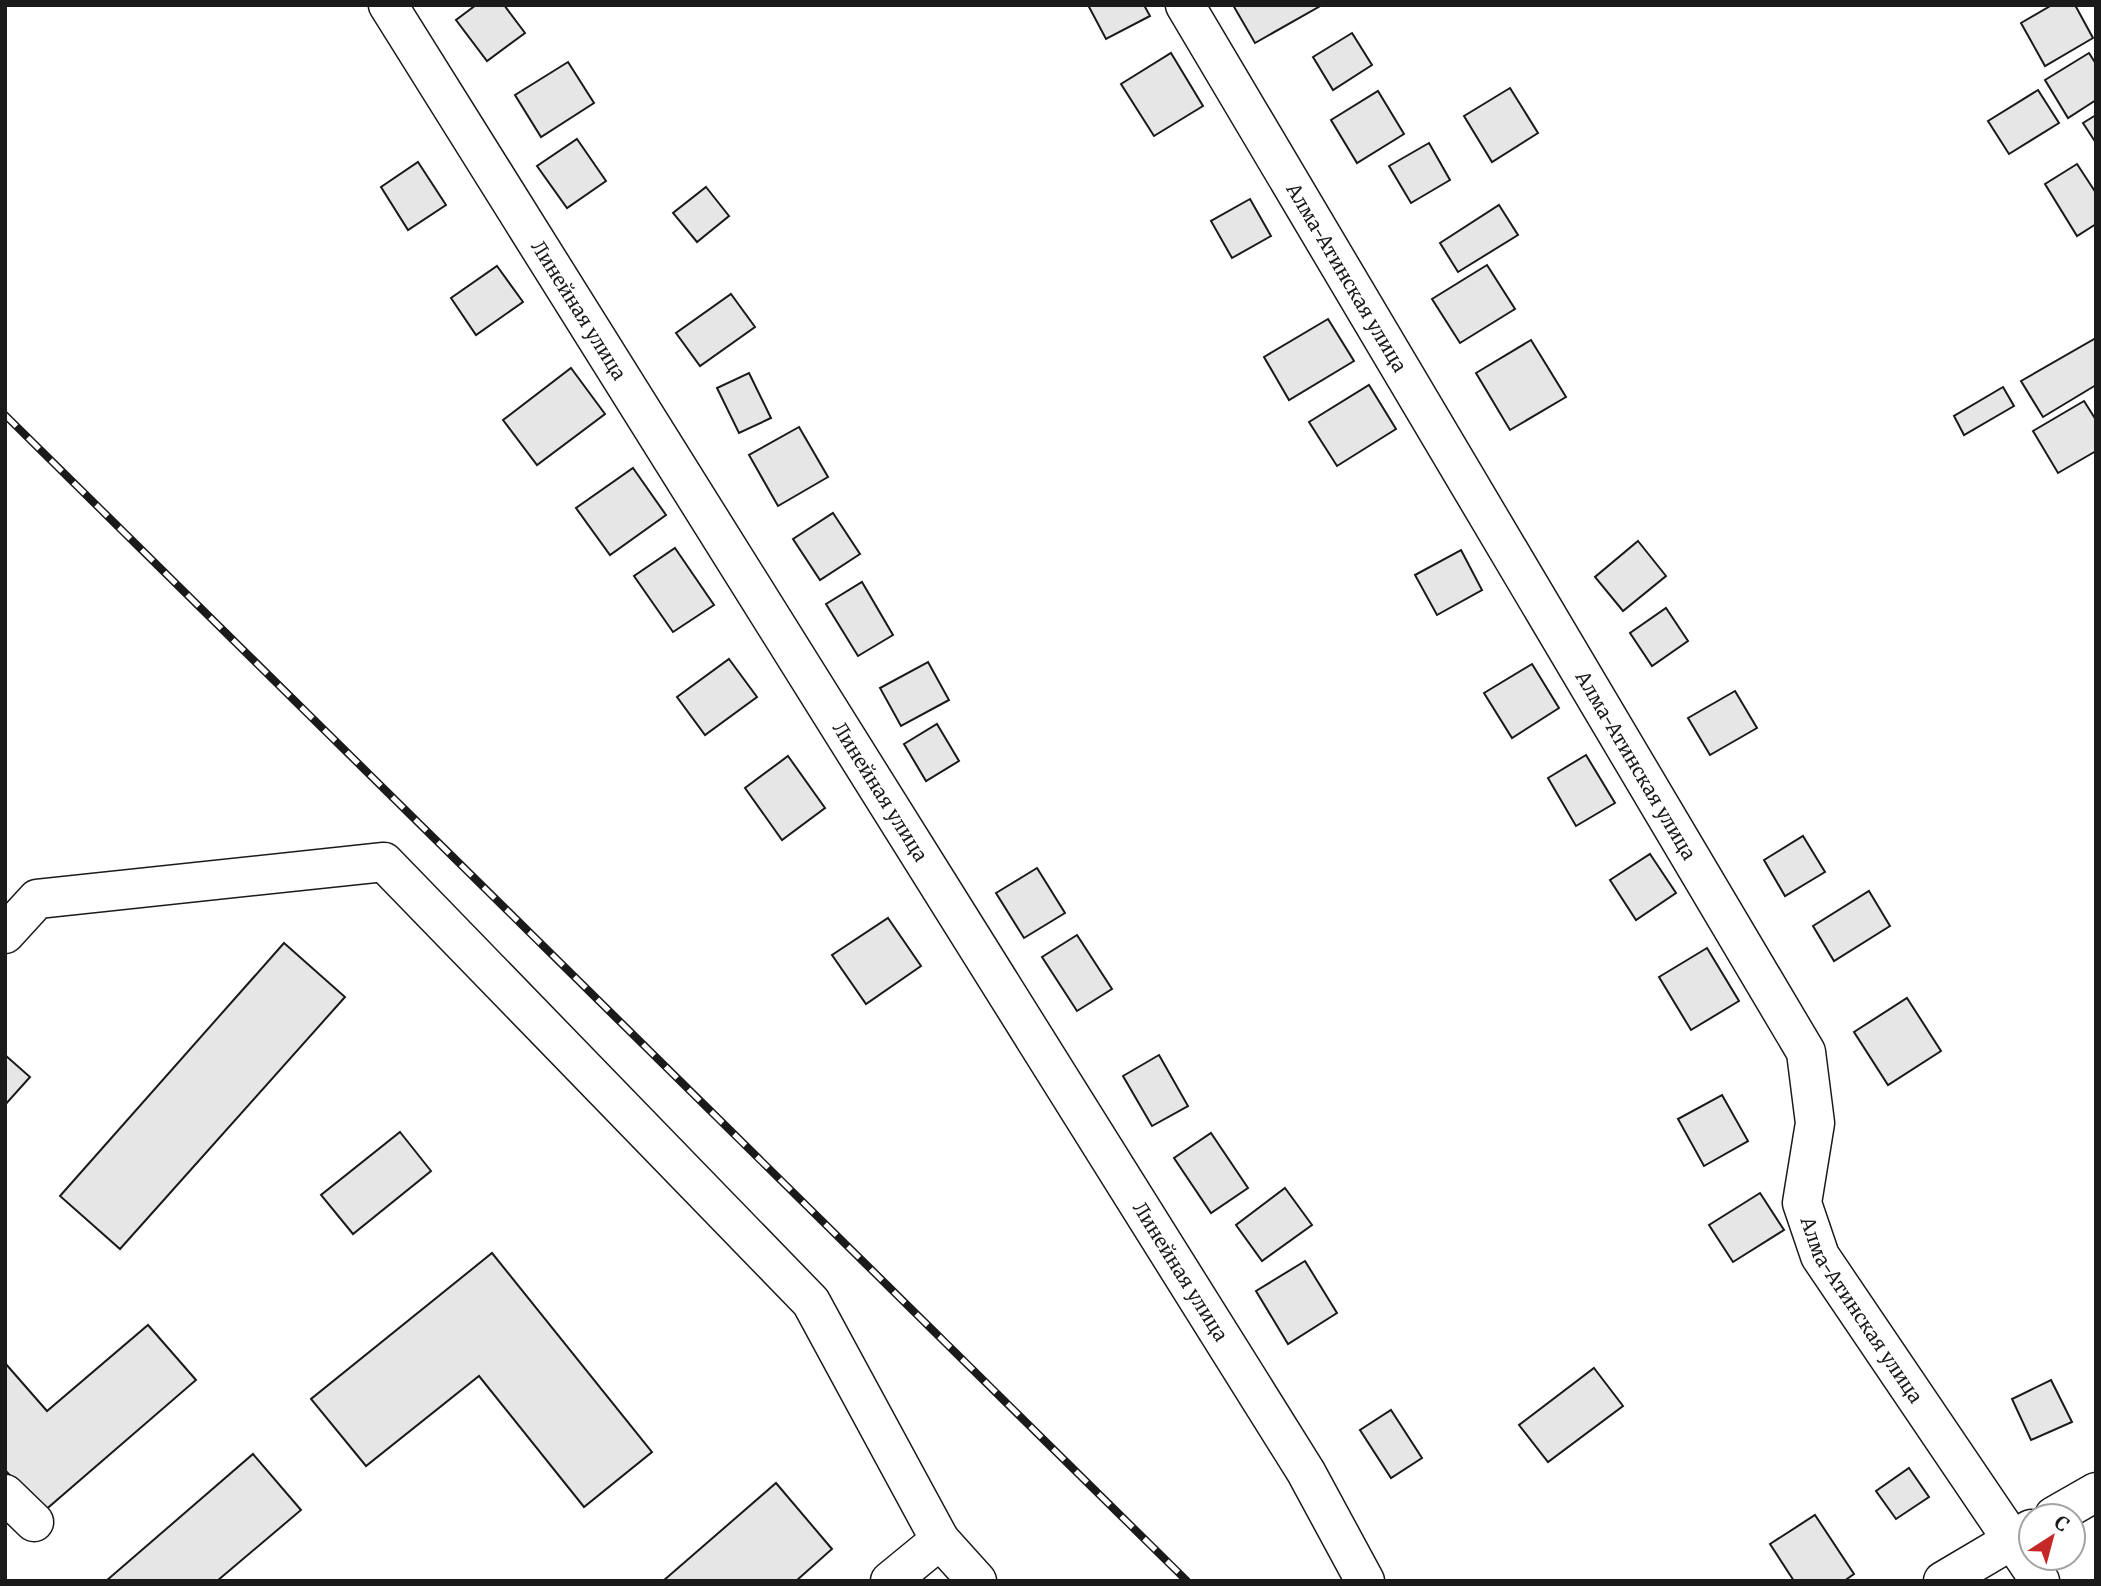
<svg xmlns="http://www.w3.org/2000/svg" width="2101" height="1586" viewBox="0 0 2101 1586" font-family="Merriweather,serif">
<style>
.building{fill:#e6e6e6;stroke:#1a1a1a;stroke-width:2}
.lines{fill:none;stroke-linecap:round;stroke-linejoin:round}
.minor-casing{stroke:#1a1a1a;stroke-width:41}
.minor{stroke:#fff;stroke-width:38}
.rail-casing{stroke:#1a1a1a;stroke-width:8}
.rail{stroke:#fff;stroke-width:5;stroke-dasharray:16;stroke-linecap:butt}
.labels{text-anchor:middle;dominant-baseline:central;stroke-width:5;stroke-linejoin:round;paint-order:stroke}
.street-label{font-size:19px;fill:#1a1a1a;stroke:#fff}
</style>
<rect width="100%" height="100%" fill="#fff"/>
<!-- building -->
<g class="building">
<path d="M476 5H504L525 33 487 61 456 20Z"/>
<path d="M1088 5H1144L1150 16 1106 39Z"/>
<path d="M1233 5H1322L1255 43Z"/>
<path d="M2052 5H2075L2093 38 2045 66 2021 23Z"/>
<path d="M1352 33 1372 65 1333 90 1313 57Z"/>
<path d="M1171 53 1203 106 1154 136 1121 84Z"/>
<path d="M2089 53 2096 64V100L2068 118 2045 80Z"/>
<path d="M568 62 594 103 541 137 515 95Z"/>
<path d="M1510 88 1538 133 1492 162 1464 116Z"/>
<path d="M2038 90 2059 123 2009 154 1988 121Z"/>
<path d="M1378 91 1404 134 1357 163 1331 120Z"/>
<path d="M2096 115V143L2083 123Z"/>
<path d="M577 139 606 181 567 208 537 166Z"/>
<path d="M1429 143 1450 180 1411 203 1389 166Z"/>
<path d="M418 162 446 205 408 230 381 187Z"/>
<path d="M2077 164 2096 193V224L2077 236 2045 184Z"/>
<path d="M706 187 729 216 697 242 673 213Z"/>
<path d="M1250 199 1271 236 1232 258 1211 221Z"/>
<path d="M1499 205 1518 235 1458 272 1440 243Z"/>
<path d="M1487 265 1515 309 1460 343 1432 299Z"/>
<path d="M497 266 523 302 476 335 451 298Z"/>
<path d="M731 294 755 327 700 366 676 333Z"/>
<path d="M1328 319 1354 361 1289 400 1264 357Z"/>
<path d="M2096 338V385L2043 417 2021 381Z"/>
<path d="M1531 340 1566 397 1510 430 1476 373Z"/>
<path d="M571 368 605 414 537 465 503 420Z"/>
<path d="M749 373 771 418 739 433 717 388Z"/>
<path d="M1369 385 1396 429 1337 466 1309 422Z"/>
<path d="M2003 387 2014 406 1964 435 1954 416Z"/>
<path d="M2084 401 2096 420V451L2058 473 2033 431Z"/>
<path d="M799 427 828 477 778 506 749 455Z"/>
<path d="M633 468 666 515 610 555 576 508Z"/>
<path d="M833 513 860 554 820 580 793 539Z"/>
<path d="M1638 541 1666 576 1623 611 1595 577Z"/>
<path d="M675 548 714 605 673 632 634 576Z"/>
<path d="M1461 550 1482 590 1437 615 1415 575Z"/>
<path d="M862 582 893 635 858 656 826 604Z"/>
<path d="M1666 608 1688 641 1652 666 1630 633Z"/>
<path d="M729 659 757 697 705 735 677 697Z"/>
<path d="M928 662 949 700 901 726 880 688Z"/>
<path d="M1532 664 1559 708 1512 738 1484 693Z"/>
<path d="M1735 691 1757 728 1710 755 1688 718Z"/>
<path d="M937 724 959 761 926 781 904 744Z"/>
<path d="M1586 755 1615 803 1576 826 1548 778Z"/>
<path d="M788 756 825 808 782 840 745 788Z"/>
<path d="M1803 836 1825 872 1785 896 1764 860Z"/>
<path d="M1650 854 1676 893 1636 920 1610 880Z"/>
<path d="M1037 868 1065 913 1024 938 996 893Z"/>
<path d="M1869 891 1890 926 1834 961 1813 926Z"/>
<path d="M888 918 921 966 866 1004 832 955Z"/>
<path d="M1077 935 1112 989 1077 1011 1042 957Z"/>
<path d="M284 943 345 997 120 1249 60 1196Z"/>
<path d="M1707 948 1739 1001 1691 1030 1659 977Z"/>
<path d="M1907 998 1941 1051 1888 1085 1854 1032Z"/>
<path d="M5 1055 30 1077 5 1105Z"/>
<path d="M1159 1055 1188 1106 1152 1126 1123 1076Z"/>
<path d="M1722 1095 1748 1141 1704 1166 1678 1119Z"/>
<path d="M400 1132 431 1171 353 1234 321 1195Z"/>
<path d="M1211 1133 1248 1188 1211 1213 1174 1158Z"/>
<path d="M1285 1188 1312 1225 1262 1261 1236 1225Z"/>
<path d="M1760 1193 1784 1230 1733 1262 1709 1225Z"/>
<path d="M492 1253 652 1452 584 1507 479 1376 366 1466 311 1399Z"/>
<path d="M1305 1261 1337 1313 1288 1344 1256 1291Z"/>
<path d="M148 1325 196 1380 43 1512 5 1470V1363L47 1411Z"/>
<path d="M1594 1368 1623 1406 1548 1462 1519 1425Z"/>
<path d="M2051 1380 2072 1422 2031 1440 2012 1399Z"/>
<path d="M1391 1410 1422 1458 1391 1478 1360 1430Z"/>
<path d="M253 1454 301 1510 217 1581H106Z"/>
<path d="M1909 1468 1929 1497 1896 1519 1876 1491Z"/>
<path d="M776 1483 832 1549 796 1581H663Z"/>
<path d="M1815 1515 1854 1574 1844 1581H1794L1770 1544Z"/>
</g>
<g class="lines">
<!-- minor casing -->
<g class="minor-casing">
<g id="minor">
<path id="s1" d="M388 5 1306 1472 1365 1581"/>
<path id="s2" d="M1185 5 1806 1052 1815 1123 1802 1203 1820 1256 2040 1581"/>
<path d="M5 934 37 899 384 862 811 1302 940 1540"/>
<path d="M5 1494 34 1522"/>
<path d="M2054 1516 2096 1492"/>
<path d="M890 1581 940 1540 977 1581"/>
<path d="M1943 1581 2031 1529"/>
</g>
</g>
<!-- minor -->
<use href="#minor" class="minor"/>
<!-- rail casing -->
<g class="rail-casing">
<path id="rail" d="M5 415 1187 1581"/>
</g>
<!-- rail -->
<use href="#rail" class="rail"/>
</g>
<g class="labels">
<!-- street labels -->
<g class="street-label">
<text stroke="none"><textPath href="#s2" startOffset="317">Алма-Атинская улица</textPath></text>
<text stroke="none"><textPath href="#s1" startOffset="360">Линейная улица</textPath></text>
<text stroke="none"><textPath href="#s2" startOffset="884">Алма-Атинская улица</textPath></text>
<text stroke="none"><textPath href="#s1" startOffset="928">Линейная улица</textPath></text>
<text stroke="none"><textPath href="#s1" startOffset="1494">Линейная улица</textPath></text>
<text stroke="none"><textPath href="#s2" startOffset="1493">Алма-Атинская улица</textPath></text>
</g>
</g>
<!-- border -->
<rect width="2101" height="1586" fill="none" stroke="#1a1a1a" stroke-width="14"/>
<!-- north arrow -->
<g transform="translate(2052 1537) rotate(36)"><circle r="33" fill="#ffffff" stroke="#a3a3a3" stroke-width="2"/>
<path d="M0-5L12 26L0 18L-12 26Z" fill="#c62828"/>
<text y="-10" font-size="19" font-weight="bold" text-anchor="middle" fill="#1a1a1a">С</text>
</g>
</svg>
